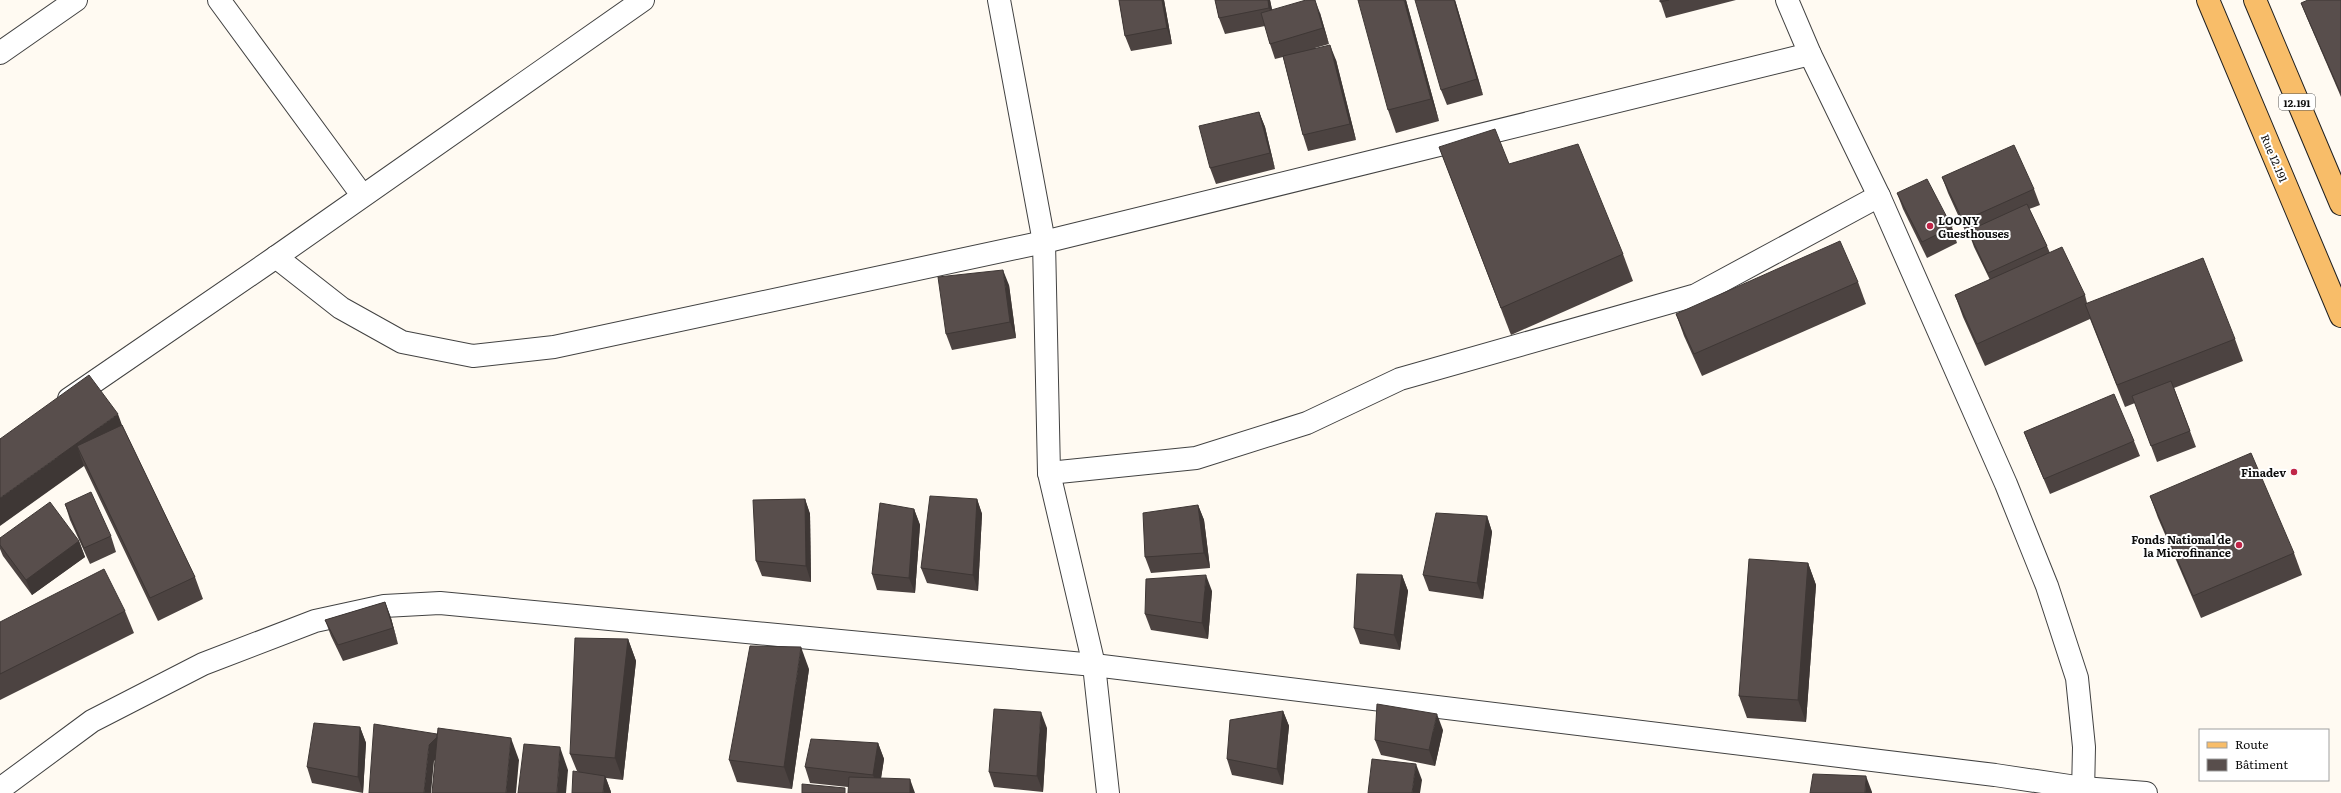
<svg xmlns="http://www.w3.org/2000/svg" width="2341" height="793" viewBox="0 0 2341 793" font-family="Literata,serif">
<style>
.lines{fill:none;stroke-linecap:round;stroke-linejoin:round}
.street-casing{stroke:#424242;stroke-width:24}
.primary-casing{stroke:#202020;stroke-width:24}
.street{stroke:#fff;stroke-width:22}
.primary{stroke:#f8bd69;stroke-width:22}
.wall{fill:#4c4341}
.shaded-wall{fill:#3e3735}
.building{fill:#584e4c;stroke:#3e3735}
.poi-dot{fill:#c02648;stroke:#fff;stroke-width:1.5}
.labels{text-anchor:middle;dominant-baseline:central;stroke-width:4;stroke-linejoin:round;paint-order:stroke}
.shield{fill:#fff;stroke:#575757;stroke-width:1}
.shield-label{font-size:10px;font-weight:bold;fill:#0f0f0f}
.street-label{font-size:11px;fill:#0f0f0f;stroke:#fff}
.poi-label{font-size:11px;font-weight:bold;fill:#0f0f0f;stroke:#fff;text-anchor:end}
</style>
<rect width="100%" height="100%" fill="#fffaf2"/>
<g class="lines">
<!-- street casing -->
<g class="street-casing">
<g id="street">
<path d="M219 0 362 195"/>
<path d="M999 0 1044 242 1049 473 1094 665 1108 793"/>
<path d="M1787 0 1810 54 1879 196 2006 484 2047 586 2077 678 2084 747 2083 793"/>
<path d="M0 53 76 0"/>
<path d="M276 257 341 308 402 342 473 356 554 347 1044 242 1810 54"/>
<path d="M69 399 276 257 643 0"/>
<path d="M1049 473 1196 458 1307 423 1400 379 1696 295 1879 196"/>
<path d="M0 789 92 721 203 664 315 621 384 606 440 603 1094 665 1995 775 2083 788 2146 793"/>
</g>
</g>
<!-- primary casing -->
<g class="primary-casing">
<g id="primary">
<path d="M2208 0 2341 316"/>
<path d="M2255 0 2341 204"/>
</g>
</g>
<!-- street -->
<use href="#street" class="street"/>
<!-- primary -->
<use href="#primary" class="primary"/>
</g>
<!-- wall -->
<g class="wall">
<path d="M1119 0H1164L1172 44 1131 51 1125 36Z"/>
<path d="M1215 0H1270L1272 10 1320 13 1329 44 1315 48 1336 60 1356 140 1308 151 1303 135 1283 57 1275 59 1270 44 1265 26 1225 34 1219 18Z"/>
<path d="M1406 0 1439 121 1396 133 1388 110Z"/>
<path d="M1455 0 1483 95 1447 105 1441 90Z"/>
<path d="M1660 0H1736L1666 18Z"/>
<path d="M2341 0V97L2307 18 2301 3Z"/>
<path d="M1259 112 1265 127 1275 169 1216 184 1210 168Z"/>
<path d="M1439 147 1509 164 1623 254 1633 281 1511 335Z"/>
<path d="M1942 177 2034 189 2040 205 2029 209 2047 246 2050 253 2085 295 2087 303 2235 339 2243 361 2174 388 2196 447 2157 462 2135 403 2125 407 2090 319 1985 366 1963 317 1955 295 1990 280 1974 247 1970 236 1968 237 1948 193Z"/>
<path d="M1897 193 1952 227 1957 243 1927 258 1903 209Z"/>
<path d="M1858 282 1866 304 1702 376 1684 336 1676 314Z"/>
<path d="M1009 285 1016 338 952 350 946 334Z"/>
<path d="M122 425 195 577 203 599 158 621 84 466 0 439Z"/>
<path d="M2024 432 2134 441 2140 456 2050 494 2030 447Z"/>
<path d="M2150 496 2294 553 2302 575 2201 618 2158 518Z"/>
<path d="M805 499 810 514 811 582 762 576 756 561Z"/>
<path d="M977 499 982 514 978 591 927 583 921 568Z"/>
<path d="M65 504 111 536 116 552 90 564 70 520Z"/>
<path d="M1198 505 1204 520 1210 568 1151 573 1145 557Z"/>
<path d="M914 509 920 525 915 593 877 590 872 574Z"/>
<path d="M1487 516 1492 532 1483 599 1429 591 1423 575Z"/>
<path d="M0 538 79 541 85 557 32 595 3 556 0 549Z"/>
<path d="M1808 563 1816 585 1806 722 1747 718 1739 696Z"/>
<path d="M1402 575 1408 591 1400 650 1360 644 1354 628Z"/>
<path d="M1212 591 1208 639 1151 630 1145 614Z"/>
<path d="M385 602 391 618 398 644 343 661 331 636 325 620Z"/>
<path d="M125 611 134 633 0 700V622Z"/>
<path d="M628 639 636 661 623 780 606 778 611 792 577 771 570 754Z"/>
<path d="M809 669 792 789 737 782 729 760Z"/>
<path d="M1283 711 1289 726 1283 785 1232 775 1227 759Z"/>
<path d="M360 727 366 743 363 793 312 783 307 767Z"/>
<path d="M1047 728 1043 792 994 787 989 772Z"/>
<path d="M1443 730 1435 766 1381 755 1375 740Z"/>
<path d="M878 743 884 759 881 778 848 787 810 783 805 767Z"/>
</g>
<!-- shaded-wall -->
<g class="shaded-wall">
<path d="M1162 0H1164L1172 44 1167 28Z"/>
<path d="M1268 0H1270L1275 23 1269 8Z"/>
<path d="M1315 0 1320 13 1329 44 1323 28Z"/>
<path d="M1404 0H1406L1439 121 1431 99Z"/>
<path d="M1454 0H1455L1483 95 1477 79Z"/>
<path d="M1330 45 1336 60 1356 140 1350 124Z"/>
<path d="M1259 112 1265 127 1275 169 1270 153Z"/>
<path d="M1003 270 1009 285 1016 338 1010 322Z"/>
<path d="M118 414 126 436 77 446 84 466 0 526V498Z"/>
<path d="M805 499 810 514 811 582 806 566Z"/>
<path d="M977 499 982 514 978 591 973 575Z"/>
<path d="M1198 505 1204 520 1210 568 1204 553Z"/>
<path d="M914 509 920 525 915 593 909 578Z"/>
<path d="M1487 516 1492 532 1483 599 1477 583Z"/>
<path d="M79 541 85 557 32 595 26 580Z"/>
<path d="M1808 563 1816 585 1806 722 1798 700Z"/>
<path d="M1206 575 1212 591 1208 639 1202 623Z"/>
<path d="M1402 575 1408 591 1400 650 1394 635Z"/>
<path d="M385 602 391 618 398 644 393 628Z"/>
<path d="M628 639 636 661 623 780 615 758Z"/>
<path d="M801 647 809 669 792 789 784 767Z"/>
<path d="M1283 711 1289 726 1283 785 1277 769Z"/>
<path d="M1041 712 1047 728 1043 792 1037 776Z"/>
<path d="M1437 714 1443 730 1435 766 1429 750Z"/>
<path d="M360 727 366 743 363 793 358 777Z"/>
<path d="M440 734 446 750 434 761 431 793H424L429 745Z"/>
<path d="M511 738 519 760 516 793H506Z"/>
<path d="M878 743 884 759 879 791 873 775Z"/>
<path d="M560 747 568 770 566 793H557Z"/>
<path d="M1416 764 1422 780 1420 793H1412Z"/>
<path d="M605 776 611 792V793H603Z"/>
<path d="M1866 776 1872 792V793H1865Z"/>
<path d="M910 779 915 793H910Z"/>
</g>
<!-- building -->
<g class="building">
<path d="M1119 0H1162L1167 28 1125 36Z"/>
<path d="M1215 0H1268L1269 8 1219 18Z"/>
<path d="M1306 0H1315L1323 28 1270 44 1261 13Z"/>
<path d="M1358 0H1404L1431 99 1388 110Z"/>
<path d="M1415 0H1454L1477 79 1441 90Z"/>
<path d="M1660 0H1669L1660 2Z"/>
<path d="M2308 0H2341V92H2340L2301 3Z"/>
<path d="M1330 45 1350 124 1303 135 1283 56Z"/>
<path d="M1259 112 1270 153 1210 168 1199 126Z"/>
<path d="M1495 129 1509 164 1578 144 1623 254 1501 308 1439 147Z"/>
<path d="M2014 145 2034 189 1963 221 1942 177Z"/>
<path d="M1927 179 1952 227 1922 242 1897 193Z"/>
<path d="M2027 204 2047 246 1988 273 1968 231Z"/>
<path d="M1840 241 1858 282 1694 354 1676 314Z"/>
<path d="M2062 247 2085 295 1977 344 1955 295Z"/>
<path d="M2203 258 2235 339 2117 385 2085 304Z"/>
<path d="M1003 270 1010 322 946 334 938 277Z"/>
<path d="M89 375 118 414 0 498V439Z"/>
<path d="M2171 381 2190 431 2151 446 2132 396Z"/>
<path d="M2114 394 2134 441 2044 479 2024 432Z"/>
<path d="M122 425 195 577 150 598 77 446Z"/>
<path d="M2251 453 2294 553 2193 596 2150 496Z"/>
<path d="M91 492 111 536 84 548 65 504Z"/>
<path d="M930 496 977 499 973 575 921 568Z"/>
<path d="M805 499 806 566 756 561 753 500Z"/>
<path d="M50 502 79 541 26 580 0 545V538Z"/>
<path d="M880 503 914 509 909 578 872 574Z"/>
<path d="M1198 505 1204 553 1145 557 1143 513Z"/>
<path d="M1436 513 1487 516 1477 583 1423 575Z"/>
<path d="M1749 559 1808 563 1798 700 1739 696Z"/>
<path d="M104 569 125 611 0 674V622Z"/>
<path d="M1357 574 1402 575 1394 635 1354 628Z"/>
<path d="M1206 575 1202 623 1145 614 1146 579Z"/>
<path d="M385 602 393 628 338 645 325 620Z"/>
<path d="M575 638 628 639 615 758 570 754Z"/>
<path d="M750 646 801 647 784 767 729 760Z"/>
<path d="M1377 704 1437 714 1429 750 1375 740Z"/>
<path d="M994 709 1041 712 1037 776 989 772Z"/>
<path d="M1283 711 1277 769 1227 759 1230 720Z"/>
<path d="M314 723 360 727 358 777 307 767Z"/>
<path d="M374 724 437 734V737L429 745 424 793H369Z"/>
<path d="M438 728 511 738 506 793H432Z"/>
<path d="M811 739 878 743 873 775 805 767Z"/>
<path d="M524 744 560 747 557 793H518Z"/>
<path d="M1372 759 1416 764 1412 793H1368Z"/>
<path d="M573 771 605 776 603 793H572Z"/>
<path d="M1813 774 1866 776 1865 793H1810Z"/>
<path d="M849 777 910 779V793H848Z"/>
<path d="M802 784 845 788V793H802Z"/>
</g>
<!-- markers -->
<g class="poi-dot">
<circle cx="1930" cy="226" r="4"/>
<circle cx="2294" cy="472" r="4"/>
<circle cx="2239" cy="545" r="4"/>
</g>
<g class="labels">
<!-- shield labels -->
<rect class="shield" x="2279" y="94" width="36" height="16" rx="3"/>
<g class="shield-label">
<text x="2297" y="102">12.191</text>
</g>
<!-- street labels -->
<g class="street-label">
<text transform="translate(2275 158) rotate(67)">Rue 12.191</text>
</g>
<!-- poi labels -->
<g class="poi-label">
<text x="1938" y="220" text-anchor="start">LOONY<tspan x="1938" dy="13">Guesthouses</tspan></text>
<text x="2286" y="472">Finadev</text>
<text x="2231" y="539">Fonds National de<tspan x="2231" dy="13">la Microfinance</tspan></text>
</g>
</g>
<!-- legend -->
<rect x="2199" y="729" width="130" height="52" fill="#ffffff" stroke="#9f9f9f"/>
<rect x="2207" y="742" width="20" height="6" fill="#f8bd69" stroke="#9f9f9f"/>
<text x="2235" y="749" font-size="12" fill="#0f0f0f">Route</text>
<rect x="2207" y="759" width="20" height="12" fill="#584e4c" stroke="#9f9f9f"/>
<text x="2235" y="769" font-size="12" fill="#0f0f0f">Bâtiment</text>
</svg>
